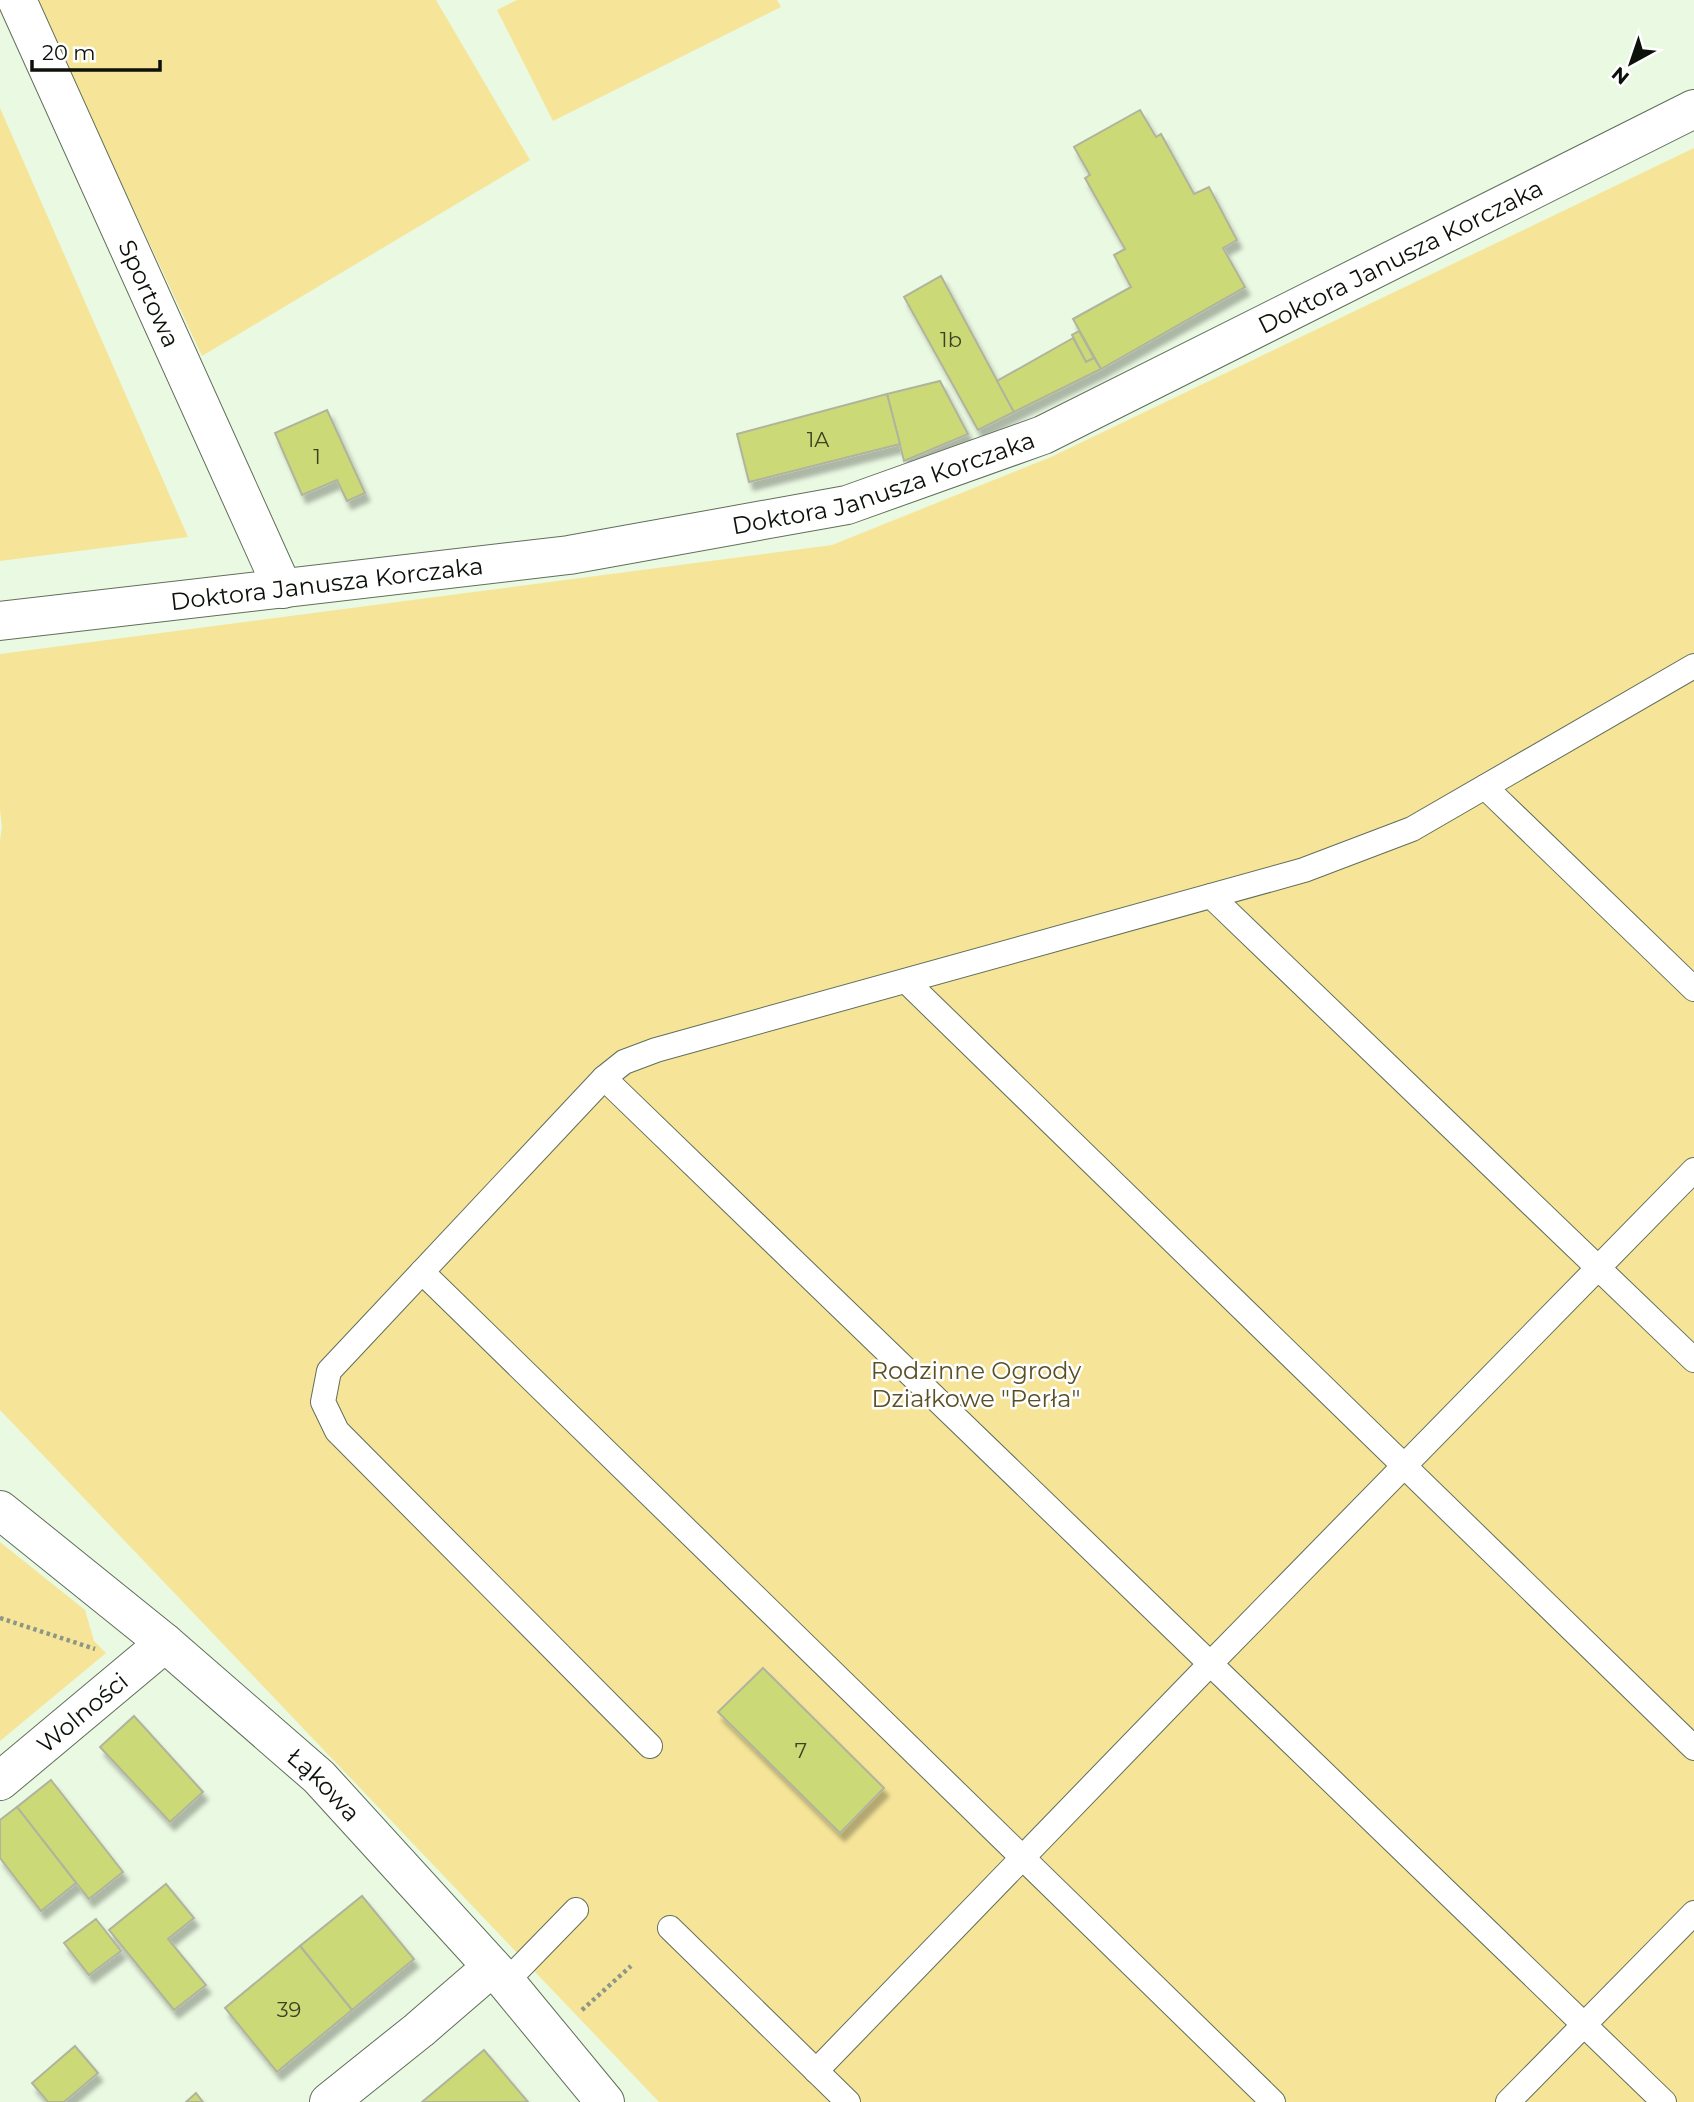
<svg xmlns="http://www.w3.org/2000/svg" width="1694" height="2102" viewBox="0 0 1694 2102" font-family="Montserrat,sans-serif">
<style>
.green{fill:#f6e599}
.building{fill:#ccd977;stroke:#b0b49c;stroke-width:2;filter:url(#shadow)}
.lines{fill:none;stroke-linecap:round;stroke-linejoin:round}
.service-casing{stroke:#616e5a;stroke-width:26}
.minor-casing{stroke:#616e5a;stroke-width:40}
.tertiary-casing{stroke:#616e5a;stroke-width:40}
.path{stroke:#8c9786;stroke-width:4.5;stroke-dasharray:3.5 3.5;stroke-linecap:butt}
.service{stroke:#fff;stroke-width:24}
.minor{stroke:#fff;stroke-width:38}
.tertiary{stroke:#fff;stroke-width:38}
.labels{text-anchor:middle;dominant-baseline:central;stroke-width:5;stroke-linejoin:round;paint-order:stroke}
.number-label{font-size:21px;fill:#3c4324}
.street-label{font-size:24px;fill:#0c1109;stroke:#fff}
.park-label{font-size:24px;fill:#5a5026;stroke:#fff}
</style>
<defs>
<filter id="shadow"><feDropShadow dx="4.5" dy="8" stdDeviation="2" flood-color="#0004"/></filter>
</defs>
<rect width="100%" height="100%" fill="#eaf9e2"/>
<!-- green -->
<g class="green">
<path d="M36 0H436L530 160 202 356Z"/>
<path d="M517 0H777L781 7 553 121 497 10Z"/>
<path d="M0 108 188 537 0 561Z"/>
<path d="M1694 148V2102H659L0 1410V840L2 827 0 810V654L832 545 1051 457Z"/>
<path d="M0 1542 85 1610 94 1641 106 1653 0 1741Z"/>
</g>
<!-- building -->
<g class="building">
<path d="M1140 110 1156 137 1161 134 1194 194 1209 187 1237 240 1223 248 1245 287 1101 369 1073 319 1131 287 1114 255 1125 249 1085 178 1090 175 1074 147Z"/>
<path d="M941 276 1014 412 978 430 904 297Z"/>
<path d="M1079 331 1094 358 1086 362 1072 335Z"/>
<path d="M1073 338 1086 362 1094 358 1101 369 1014 412 997 381Z"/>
<path d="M940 381 968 434 904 461 887 394Z"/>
<path d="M887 394 900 444 749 482 737 434Z"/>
<path d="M327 410 365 493 347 501 337 480 302 495 275 433Z"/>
<path d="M763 1668 884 1788 840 1833 718 1712Z"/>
<path d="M134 1716 203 1792 170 1822 100 1747Z"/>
<path d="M51 1780 123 1872 89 1899 17 1807Z"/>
<path d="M17 1807 76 1883 41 1911 0 1858V1820Z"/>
<path d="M166 1884 194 1918 168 1939 206 1985 174 2010 109 1930Z"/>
<path d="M362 1896 414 1959 352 2010 300 1946Z"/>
<path d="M96 1919 121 1951 89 1975 64 1943Z"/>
<path d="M300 1946 352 2010 277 2072 225 2008Z"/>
<path d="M75 2046 98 2073 64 2102H48L32 2083Z"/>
<path d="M484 2050 528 2102H422Z"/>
<path d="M196 2093 203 2102H186Z"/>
</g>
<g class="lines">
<!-- service casing -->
<g class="service-casing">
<g id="service">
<path d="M1485 787 1694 989"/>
<path d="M1211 896 1694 1360"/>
<path d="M906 981 1694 1748"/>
<path d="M604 1078 1664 2102"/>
<path d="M422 1272 1273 2102"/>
<path d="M650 1746 337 1431 323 1402 329 1371 604 1078 624 1062 656 1050 1304 870 1412 829 1694 666"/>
<path d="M670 1928 848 2102"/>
<path d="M506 1982 576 1910"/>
<path d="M816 2071 1211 1663 1694 1170"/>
<path d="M1508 2102 1694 1913"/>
</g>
</g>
<!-- minor casing -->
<g class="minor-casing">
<g id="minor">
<path id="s1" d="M17 0 283 589"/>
<path id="s2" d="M0 1781 165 1643"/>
<path d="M329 2102 419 2030 492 1967"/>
</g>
</g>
<!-- tertiary casing -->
<g class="tertiary-casing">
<g id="tertiary">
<path id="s3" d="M0 621 569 555 847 505 1043 435 1694 109"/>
<path id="s4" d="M0 1510 165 1643 319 1777 506 1982 605 2102"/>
</g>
</g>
<!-- path -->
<g class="path">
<path d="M0 1618 95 1649"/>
<path d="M582 2010 631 1966"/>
</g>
<!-- service -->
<use href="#service" class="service"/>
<!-- minor -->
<use href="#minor" class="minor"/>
<!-- tertiary -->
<use href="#tertiary" class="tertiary"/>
</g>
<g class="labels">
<!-- number labels -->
<g class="number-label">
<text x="951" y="339">1b</text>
<text x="818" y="439">1A</text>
<text x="317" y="456">1</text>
<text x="801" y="1750">7</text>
<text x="289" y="2009">39</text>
</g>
<!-- street labels -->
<g class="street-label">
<text stroke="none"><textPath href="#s3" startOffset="1463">Doktora Janusza Korczaka</textPath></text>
<text stroke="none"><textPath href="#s1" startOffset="322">Sportowa</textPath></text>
<text stroke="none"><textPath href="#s3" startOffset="896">Doktora Janusza Korczaka</textPath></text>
<text stroke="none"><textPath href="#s3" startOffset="329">Doktora Janusza Korczaka</textPath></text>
<text stroke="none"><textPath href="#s2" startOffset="107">Wolności</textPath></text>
<text stroke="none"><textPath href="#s4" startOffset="425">Łąkowa</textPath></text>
</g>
<!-- park labels -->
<g class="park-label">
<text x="976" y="1370">Rodzinne Ogrody<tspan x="976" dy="28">Działkowe "Perła"</tspan></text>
</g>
</g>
<!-- north arrow -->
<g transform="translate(1631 63) rotate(220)" stroke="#ffffff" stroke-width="5" paint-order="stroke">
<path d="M0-5L12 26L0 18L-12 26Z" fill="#0c1109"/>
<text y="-10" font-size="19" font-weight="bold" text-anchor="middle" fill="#0c1109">N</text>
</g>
<!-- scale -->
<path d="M32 60v10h128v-10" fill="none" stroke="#0c1109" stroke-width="3.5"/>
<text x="42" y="60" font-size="21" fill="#0c1109" stroke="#ffffff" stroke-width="5" paint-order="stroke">20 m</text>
</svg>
